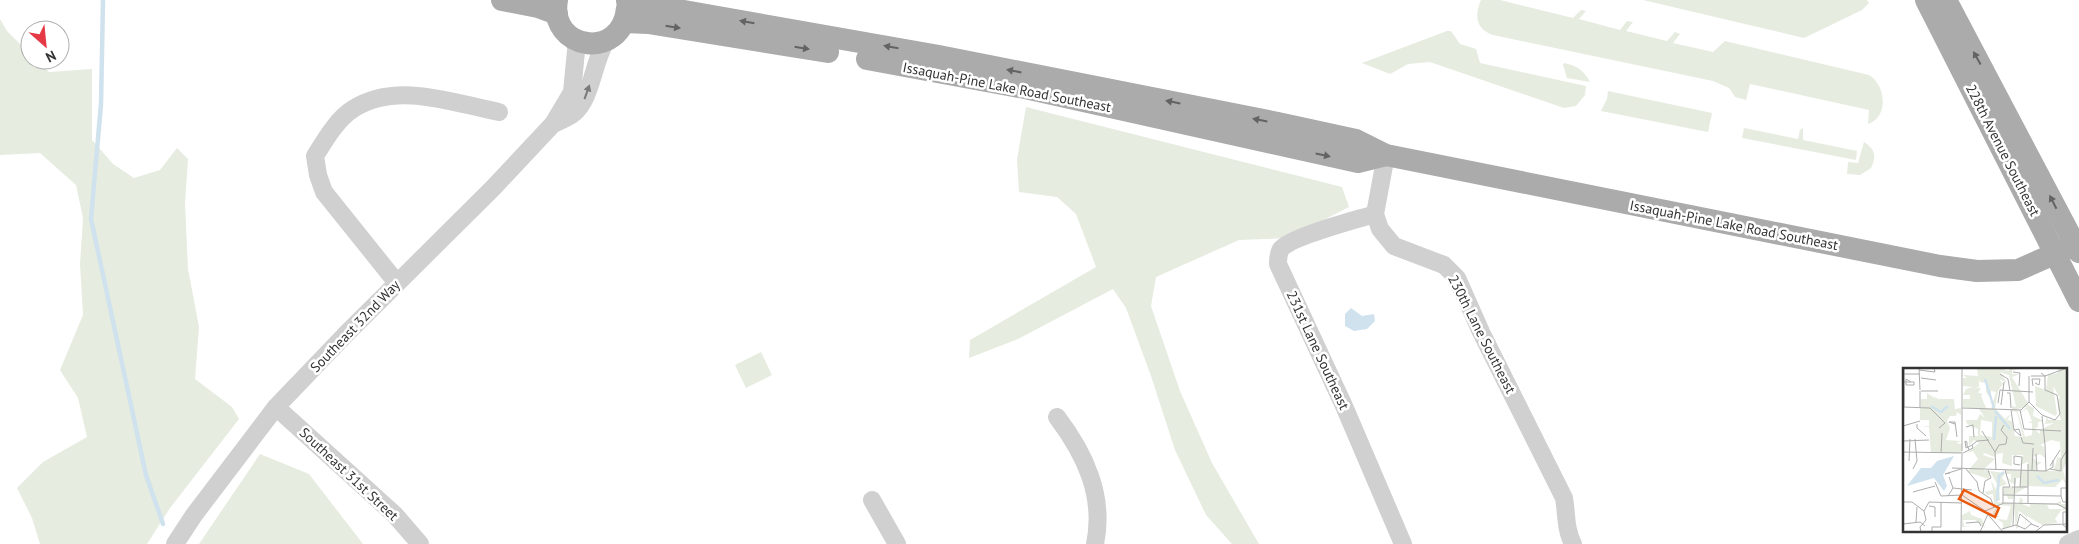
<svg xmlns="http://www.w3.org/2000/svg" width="2079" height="544" viewBox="0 0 2079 544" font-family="'PT Sans',sans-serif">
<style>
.green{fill:#e6ecdf}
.water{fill:#cfe2ee}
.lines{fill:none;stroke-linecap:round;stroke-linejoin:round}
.stream{stroke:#cfe2ee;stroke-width:4.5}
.minor{stroke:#d0d0d0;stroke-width:18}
.major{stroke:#ababab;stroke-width:22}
.oneway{fill:#636363}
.oneway2{fill:#7a7a7a}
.labels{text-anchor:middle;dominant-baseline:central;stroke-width:5;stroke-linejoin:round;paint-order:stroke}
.street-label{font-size:14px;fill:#333;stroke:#fff}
.inset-river{fill:none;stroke:#cfe2ee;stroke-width:2.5}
.inset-road{fill:none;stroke:#adadad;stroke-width:1}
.view{fill:#e8590c;fill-opacity:0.15;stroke:#e8590c;stroke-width:2.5}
.inset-edge{fill:none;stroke:#333;stroke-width:2.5}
</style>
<rect width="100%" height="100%" fill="#fff"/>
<!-- green -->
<g class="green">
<path d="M1481 0H1500L1573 18 1581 10 1586 11 1579 19 1620 30 1627 21 1633 22 1626 31 1667 41 1675 32 1680 34 1673 43 1713 52 1725 41 1869 75C1886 85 1889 117 1868 124L1869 110 1750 84 1746 100 1735 97 1729 88 1713 81 1493 35C1476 29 1474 16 1481 0Z"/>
<path d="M1643 0H1867L1869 3 1862 10 1804 38Z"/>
<path d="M0 19 7 31 30 54V60H36L49 72 92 69V140L113 164 134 178 160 170 177 148 188 159 185 203 188 269 199 327 195 379 232 407 239 419 170 508 147 544H40L32 518 17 488 43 462 87 437 78 398 60 370 83 315 80 264 83 218 76 185 40 153 0 155Z"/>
<path d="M1447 31H1451L1460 44 1476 49 1480 63 1586 86 1585 95 1576 106 1564 108 1430 62 1408 64 1390 74 1362 63Z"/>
<path d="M1564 63C1578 66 1583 70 1590 82L1567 78 1563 65Z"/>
<path d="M1608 91 1712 113 1708 132 1601 111 1607 99Z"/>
<path d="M1026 107 1342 187 1349 207 1288 238 1239 240 1156 277 1151 306 1180 391 1212 463 1259 544H1232L1206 515 1175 450 1151 376 1126 308 1113 289 1018 339 969 358 970 340 1096 267 1076 214 1057 197 1019 192 1017 159Z"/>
<path d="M1744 128 1798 139 1800 130 1803 128V140L1857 151 1856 160 1742 138Z"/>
<path d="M1864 142C1875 149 1877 156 1871 168L1860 175 1847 174 1848 162 1858 163Z"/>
<path d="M761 352 772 375 746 388 735 365Z"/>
<path d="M260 454 309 474 363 544H199Z"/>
</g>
<!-- water -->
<path class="water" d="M1351 308 1362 316 1374 314 1375 321 1367 329 1354 331 1345 326V314Z"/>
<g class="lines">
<!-- stream -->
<path class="stream" d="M103 0 101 104 91 219 146 475 163 524"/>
<!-- minor -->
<g class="minor">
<path d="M553 124C559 121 569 118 574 113 592 98 593 62 606 41"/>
<path d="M1386 155 1375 214 1380 229 1394 246 1444 265 1457 278 1481 332 1564 498C1567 515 1565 528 1573 544"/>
<path d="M1375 214C1356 220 1292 236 1281 249 1278 254 1278 259 1278 264L1344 406 1403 544"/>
<path d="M397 283 324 192 318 175 315 156C325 140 337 119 353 109 397 81 453 103 499 112"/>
<path d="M276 407 395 515 420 544"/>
<path d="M1057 417C1085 454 1105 496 1095 544"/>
<path d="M872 500 897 544"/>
<path d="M175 544 194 515 276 407 346 334 493 188 553 124 572 92 577 41"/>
<path d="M2068 544 2079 539"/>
</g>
<!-- major -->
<g class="major">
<path d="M502 0 538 7 557 14"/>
<path d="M557 0C548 50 622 62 627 8"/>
<path d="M1926 0 2079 301"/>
<path d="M1946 0 2079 252"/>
<path d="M627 1 939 56 1278 123 1356 140 1386 155 1940 266 1977 271 2018 270 2075 245"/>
<path d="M624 22 648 23 828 52"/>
<path d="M867 59 1025 88 1358 162 1386 155"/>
</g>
</g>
<!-- one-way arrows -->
<defs><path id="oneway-solid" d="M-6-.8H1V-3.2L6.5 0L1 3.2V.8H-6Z" transform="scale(1.25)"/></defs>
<g class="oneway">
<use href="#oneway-solid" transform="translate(747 22) rotate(-170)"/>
<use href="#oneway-solid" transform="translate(673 27) rotate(9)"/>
<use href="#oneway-solid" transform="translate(891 47) rotate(-170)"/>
<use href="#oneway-solid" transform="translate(802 48) rotate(9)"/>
<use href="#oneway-solid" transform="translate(1977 58) rotate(-119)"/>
<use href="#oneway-solid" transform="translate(1014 71) rotate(-169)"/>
<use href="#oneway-solid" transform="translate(1173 102) rotate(-169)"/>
<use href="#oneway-solid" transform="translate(1260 120) rotate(-169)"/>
<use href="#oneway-solid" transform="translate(1323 155) rotate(12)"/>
<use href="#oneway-solid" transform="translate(2053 202) rotate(-117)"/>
</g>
<use class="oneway2" href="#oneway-solid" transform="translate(587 92) rotate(-70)"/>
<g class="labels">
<!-- street labels -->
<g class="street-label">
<text transform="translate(1007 87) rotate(11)">Issaquah-Pine Lake Road Southeast</text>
<text transform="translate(2003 150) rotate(63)">228th Avenue Southeast</text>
<text transform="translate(1734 225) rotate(11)">Issaquah-Pine Lake Road Southeast</text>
<text transform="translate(355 326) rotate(-46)">Southeast 32nd Way</text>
<text transform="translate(1482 334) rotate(63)">230th Lane Southeast</text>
<text transform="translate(1318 350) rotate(65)">231st Lane Southeast</text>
<text transform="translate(349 474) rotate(43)">Southeast 31st Street</text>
</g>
</g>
<!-- overview -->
<g transform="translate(1903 368)">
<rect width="164" height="164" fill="#fff"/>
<path d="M74 0H105L101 2 106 3V0H122L109 2V6H117L109 9 125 35V27V37L131 40 130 48 141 53 135 54V59L131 61 137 66V62L151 55 142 56 144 48 145 52H158L155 41V31L157 30 150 18 154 46 152 48 133 38 132 18 143 22 145 7 155 5V0H164V93L160 102 164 119 160 111 152 119 125 118 112 126 110 131H105L104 127H100L101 119H117V110H113V116L108 115 103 108 108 112V106H102L103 102 125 103V94L117 97 120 87H109V98L99 95 100 85 93 86 92 89 81 85 80 87 92 91 80 102 102 105 99 110 104 116 96 119 97 132 93 134 116 136 117 129 120 132 119 136 127 139V136H151L158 133V136H164V142H158L160 140 155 137H144L146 141H159L152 151 155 155 139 157 124 148 121 164 123 148 116 143 113 157 117 158 113 161 111 138 108 158 100 161V155L94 151 104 152 108 138 97 137 92 145 96 149H92L90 145 95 137 91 138 90 126 84 127 82 124 90 122 88 112 93 122 94 116 87 103 86 111 64 104 75 91 70 83 64 85 76 75 71 72 66 77V68H75V61L64 56 63 52H74L77 46 82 50 76 41 60 39V31H67V27H60L63 21 70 19 60 18V10H64L60 7 75 8ZM97 4 106 7 113 39 109 38V45L102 51 92 40 95 23 100 16 96 11 104 15ZM76 11 77 14 83 15V24L88 31V23L93 24 88 41 83 40 78 28 80 26 75 25 78 20 70 19H76ZM124 39 118 44 124 41 129 53 125 55H129V67L122 69 114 41ZM110 43 114 44 120 69 112 68 109 53 104 52ZM78 52 89 54V69L77 67ZM148 72 157 74 158 89 155 90 156 84 151 101 155 103H134L133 98 139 94H134L130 89 137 86 142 90 141 79 137 77ZM24 25 33 31 31 28 35 31H51L52 41 58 40V47L54 44 53 48H47L44 53 47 60 43 72 58 73 53 75 59 76V85H28L26 59H18L26 58V52H17V40L26 39H18V31H24ZM67 143 68 147 79 151 82 160 72 152H60L61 158H69L59 159V147Z" fill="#e6ecdf" fill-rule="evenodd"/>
<path d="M51 88 40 107 44 118 41 123 31 110 4 118 18 100H28L34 93Z" fill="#cfe2ee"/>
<path class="inset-river" d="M82 11 91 40M28 38 38 44 45 38M92 43 107 61M91 72 93 48M134 108 141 115 156 112M94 133 96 108 101 104"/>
<path class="inset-road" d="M1 0V39M16 0 17 22M59 0V83M16 2 32 4 31 0M110 4 117 5 116 18M138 5 142 8V22L154 27 157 46 152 52 139 47M1 6H17M97 6 105 11 107 23M126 8V34M128 8H142L164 0M18 10 33 12M1 14H11V17H3V11L8 14M130 18 129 11H137L136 17 132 15M17 23V39M18 23H35M104 25H107L108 40M126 34 139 47M95 35 97 22 130 24M98 37 101 14M0 39 27 40 42 55 36 60M59 40 118 42 126 34M108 42 111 62 118 68 116 61 111 62M117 42 121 61M139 48 142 77M14 56V60L23 68M52 56 46 54H52L54 69M0 58 17 53M63 59 70 57 71 69M121 61 158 63M79 63 92 84M118 69 120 75 131 76M0 73 26 72M142 77 143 103M66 82 65 79 64 78V74L62 73 63 80 69 77 74 73 86 72M0 84 60 85 70 80 69 77M92 84 96 77 103 76 104 69 98 62 101 57M92 84 93 102M38 85 39 65M133 86 134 103M6 93 7 71M125 96V136M117 97 111 96V88L119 89M147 98 157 82M49 100 143 103 150 99V92M10 101 14 93 12 71M63 101 74 114 76 123 88 131 91 140M147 101 158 103V92L164 82M129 102 130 80M47 105 42 106 58 101M32 114 38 128 59 127M109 119H125M117 119 119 89M50 120 69 122M164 120H158V128L160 134H164M10 124 32 118M80 125 82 113 88 110 85 102M59 127 82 143 100 164M100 127 158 128M45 128 50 120 46 109M0 134H9L21 143M100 135V119H107L102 102M26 138 32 139V149M21 143 26 134 59 135M82 143 101 135 154 136 164 141M164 144H160V157L164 160M13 154 14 139M63 155 76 154 78 158M0 156 17 154 22 158M114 157 117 146 130 157M110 158 112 110M99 161 113 157 122 161M122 161 128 156 136 159M18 164 17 159 23 152 21 143M29 164V159H38V134M58 164 59 86M77 164 85 146M132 164 141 157 164 156"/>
<path class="view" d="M61 122 96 140 92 149 56 131Z"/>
<rect width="164" height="164" class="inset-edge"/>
</g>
<!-- north arrow -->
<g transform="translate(45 45) rotate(153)"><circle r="24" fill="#ffffff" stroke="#adadad"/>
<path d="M0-4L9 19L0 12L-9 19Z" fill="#e63946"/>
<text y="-8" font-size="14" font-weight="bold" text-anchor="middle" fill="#333333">N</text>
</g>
</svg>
